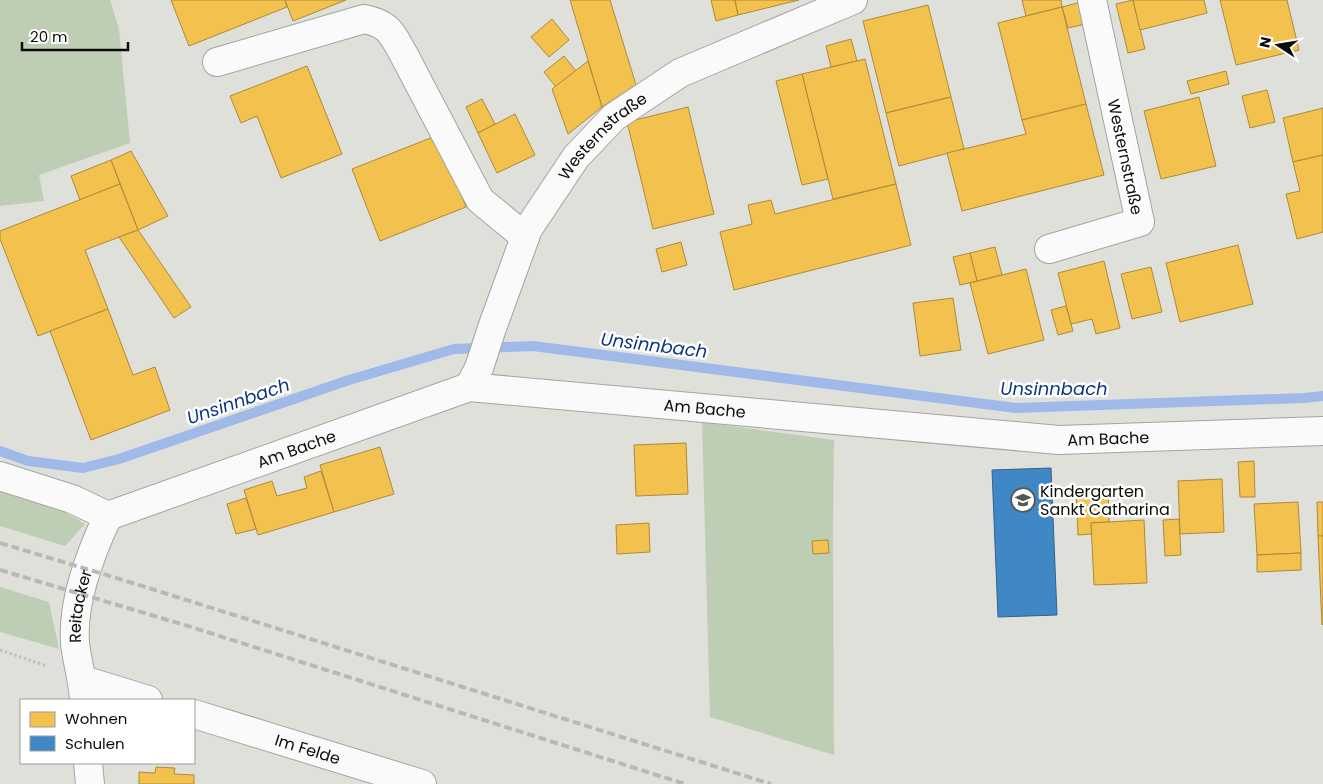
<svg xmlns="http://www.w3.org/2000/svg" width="1323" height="784" viewBox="0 0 1323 784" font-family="Poppins,sans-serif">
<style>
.green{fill:#beceb4}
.homes{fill:#f2c14e;stroke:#ad8a39}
.schools{fill:#3f88c5;stroke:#30628c}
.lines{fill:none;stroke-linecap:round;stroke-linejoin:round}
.stream{stroke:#9fbae8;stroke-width:10}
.minor-casing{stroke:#a4a4a0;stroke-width:30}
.path{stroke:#bfbfbd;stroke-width:3;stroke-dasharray:2.5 2.5;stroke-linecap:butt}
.minor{stroke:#fafafa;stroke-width:28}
.rail{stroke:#b8b8b7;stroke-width:4;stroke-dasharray:8 4;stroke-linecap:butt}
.labels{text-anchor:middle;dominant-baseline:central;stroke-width:5;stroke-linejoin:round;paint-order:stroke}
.street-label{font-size:16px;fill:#0c0b08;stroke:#fff}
.poi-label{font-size:16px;fill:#0c0b08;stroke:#fff;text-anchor:start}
.water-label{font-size:18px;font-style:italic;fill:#0b3682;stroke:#fff}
</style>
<rect width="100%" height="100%" fill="#e0e0db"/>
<!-- green -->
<g class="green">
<path d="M0 0H110L119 29 130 143 39 175 44 201 0 206Z"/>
<path d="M702 422 834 440 833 531 834 755 710 717Z"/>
<path d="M0 490 61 510 85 524 65 546 0 526Z"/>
<path d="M0 587 49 602 59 649 0 632Z"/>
</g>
<!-- homes -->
<g class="homes">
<path d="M171 0H285L287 7 189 46Z"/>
<path d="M285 0H346L293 21Z"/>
<path d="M570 0H610L636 85 602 107Z"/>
<path d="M711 0H735L738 15 716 21Z"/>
<path d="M735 0H799L738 15Z"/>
<path d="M1022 0H1061L1062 7 1026 16Z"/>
<path d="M1133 0 1145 49 1128 53 1116 4Z"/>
<path d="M1133 0H1204L1207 13 1140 30Z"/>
<path d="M1220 0H1287L1299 50 1236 65Z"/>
<path d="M1081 2 1086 24 1068 28 1062 7Z"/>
<path d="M928 5 951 97 886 113 863 21Z"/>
<path d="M1062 7 1086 104 1022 120 998 23Z"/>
<path d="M552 19 569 40 549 57 531 37Z"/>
<path d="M851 39 857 61 831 67 826 46Z"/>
<path d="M564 56 576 71 556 87 544 72Z"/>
<path d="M865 59 896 184 833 199 802 74Z"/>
<path d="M588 61 602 107 568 134 552 89Z"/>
<path d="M307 66 342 154 281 178 257 116 241 123 230 96Z"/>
<path d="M1226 71 1229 84 1191 94 1187 81Z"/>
<path d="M802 74 828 179 802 185 776 81Z"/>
<path d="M1267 90 1275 122 1250 128 1242 96Z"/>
<path d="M951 97 964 149 899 166 886 113Z"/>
<path d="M1199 97 1216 166 1161 179 1144 111Z"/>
<path d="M482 99 495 124 478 133 466 107Z"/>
<path d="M1086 104 1104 175 962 211 947 153 1026 134 1022 120Z"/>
<path d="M688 107 714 214 653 229 627 122Z"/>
<path d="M1323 108V155L1293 162 1283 118Z"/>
<path d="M515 114 535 155 497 173 478 133Z"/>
<path d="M438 135 466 207 380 241 352 169Z"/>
<path d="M131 151 168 216 138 230 111 160Z"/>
<path d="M1323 155V232L1297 239 1286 194 1300 191 1293 162Z"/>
<path d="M111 160 120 184 80 200 71 176Z"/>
<path d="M120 184 138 230 85 250 108 309 38 336 0 239V231Z"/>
<path d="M896 184 911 245 734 290 720 232 752 224 748 205 771 200 775 214Z"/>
<path d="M138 230 191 307 174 318 119 237Z"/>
<path d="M681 242 687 265 662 272 656 249Z"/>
<path d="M1238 245 1253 304 1180 322 1166 263Z"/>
<path d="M995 247 1002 275 977 281 970 253Z"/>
<path d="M970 253 977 281 960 285 953 257Z"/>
<path d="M1104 261 1120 328 1096 334 1092 319 1071 324 1058 273Z"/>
<path d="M1151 267 1162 312 1132 319 1121 274Z"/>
<path d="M1026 269 1044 340 988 354 970 283Z"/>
<path d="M953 298 961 350 920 356 913 303Z"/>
<path d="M1066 306 1073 331 1058 335 1051 310Z"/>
<path d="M108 309 133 375 155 367 170 410 91 440 50 331Z"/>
<path d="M686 443 688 494 636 496 634 445Z"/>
<path d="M380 447 394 494 334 512 320 465Z"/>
<path d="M1254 461 1255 497H1240L1238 462Z"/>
<path d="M321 471 334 512 258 535 244 490 272 481 277 496 307 488 304 477Z"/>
<path d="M1222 479 1224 532 1180 534 1178 481Z"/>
<path d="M1108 486 1109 522 1091 523 1092 534 1078 535 1076 488Z"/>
<path d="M246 498 256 529 236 534 227 504Z"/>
<path d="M1298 502 1301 553 1257 555 1254 504Z"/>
<path d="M1317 502H1323V536H1318Z"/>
<path d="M1179 519 1181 555 1165 556 1163 520Z"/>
<path d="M1144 520 1147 583 1094 585 1091 523Z"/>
<path d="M649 523 650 552 617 554 616 525Z"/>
<path d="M1318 536H1323V624L1322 625Z"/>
<path d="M828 540 829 553 813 554 812 541Z"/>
<path d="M1301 553V570L1257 572V555Z"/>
<path d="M156 767 175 768 174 774 194 775V784H139V772L155 773Z"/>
</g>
<!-- schools -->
<path class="schools" d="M1051 468 1057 615 998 617 992 470Z"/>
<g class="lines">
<!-- stream -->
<path class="stream" d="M0 451 28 461 83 468 119 459 349 380 454 349 533 346 1016 408 1304 398 1323 396"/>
<!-- minor casing -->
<g class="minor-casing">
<g id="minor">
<path d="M217 62 364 19C390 24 392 34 404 55L480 200 525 237"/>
<path d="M1049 249 1140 222 1092 0"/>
<path id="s1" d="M469 387 479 368 492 328 528 229 576 157 614 117 680 73 853 0"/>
<path d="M0 476 72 499 108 516"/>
<path id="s2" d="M108 516 469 387 1059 440 1323 431"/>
<path d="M83 680 148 700"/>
<path id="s3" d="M84 700C83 680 77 662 75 643 72 602 91 552 108 516"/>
<path id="s4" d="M194 714 422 784"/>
<path d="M88 763 90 784"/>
</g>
</g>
<!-- path -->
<path class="path" d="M0 650 47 666"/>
<!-- minor -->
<use href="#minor" class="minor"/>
<!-- rail -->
<g class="rail">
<path d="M0 543 123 580 771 784"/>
<path d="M0 570 188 626 685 784"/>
</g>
</g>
<!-- icons -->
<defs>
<g id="school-ring" transform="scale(1.25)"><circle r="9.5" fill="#fff" stroke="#565652" stroke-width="1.5"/><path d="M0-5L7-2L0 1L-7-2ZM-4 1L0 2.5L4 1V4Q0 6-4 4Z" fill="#565652"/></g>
</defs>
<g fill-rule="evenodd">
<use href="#school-ring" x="1023" y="500"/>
</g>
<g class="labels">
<!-- street labels -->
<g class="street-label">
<text stroke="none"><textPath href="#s1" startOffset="289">Westernstraße</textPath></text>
<text transform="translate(1125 157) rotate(78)">Westernstraße</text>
<text stroke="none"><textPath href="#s2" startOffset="620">Am Bache</textPath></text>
<text stroke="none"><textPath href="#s2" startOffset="1025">Am Bache</textPath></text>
<text stroke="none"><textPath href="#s2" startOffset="200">Am Bache</textPath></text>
<text stroke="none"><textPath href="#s3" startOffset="95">Reitacker</textPath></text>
<text stroke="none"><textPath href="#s4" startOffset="119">Im Felde</textPath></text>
</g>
<!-- poi labels -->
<g class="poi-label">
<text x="1040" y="491">Kindergarten<tspan x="1040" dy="18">Sankt Catharina</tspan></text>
</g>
<!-- water labels -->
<g class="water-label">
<text transform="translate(654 345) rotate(7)">Unsinnbach</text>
<text x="1054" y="388">Unsinnbach</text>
<text transform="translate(238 401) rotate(-19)">Unsinnbach</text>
</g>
</g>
<!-- legend -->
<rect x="20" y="699" width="175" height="65" fill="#ffffff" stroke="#9e9d9c"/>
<rect x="30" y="712" width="25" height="15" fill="#f2c14e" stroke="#9e9d9c"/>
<text x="65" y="724" font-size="15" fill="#0c0b08">Wohnen</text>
<rect x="30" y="736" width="25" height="15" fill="#3f88c5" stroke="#9e9d9c"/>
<text x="65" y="749" font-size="15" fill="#0c0b08">Schulen</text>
<!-- north arrow -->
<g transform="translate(1278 45) rotate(282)" stroke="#ffffff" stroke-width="4" paint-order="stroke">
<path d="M0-4L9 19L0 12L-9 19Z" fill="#0c0b08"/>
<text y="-8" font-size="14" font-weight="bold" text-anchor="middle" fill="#0c0b08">N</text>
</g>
<!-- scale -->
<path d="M22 42v8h106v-8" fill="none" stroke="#0c0b08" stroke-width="2.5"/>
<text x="30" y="42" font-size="15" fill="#0c0b08" stroke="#ffffff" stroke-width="4" paint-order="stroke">20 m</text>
</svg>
